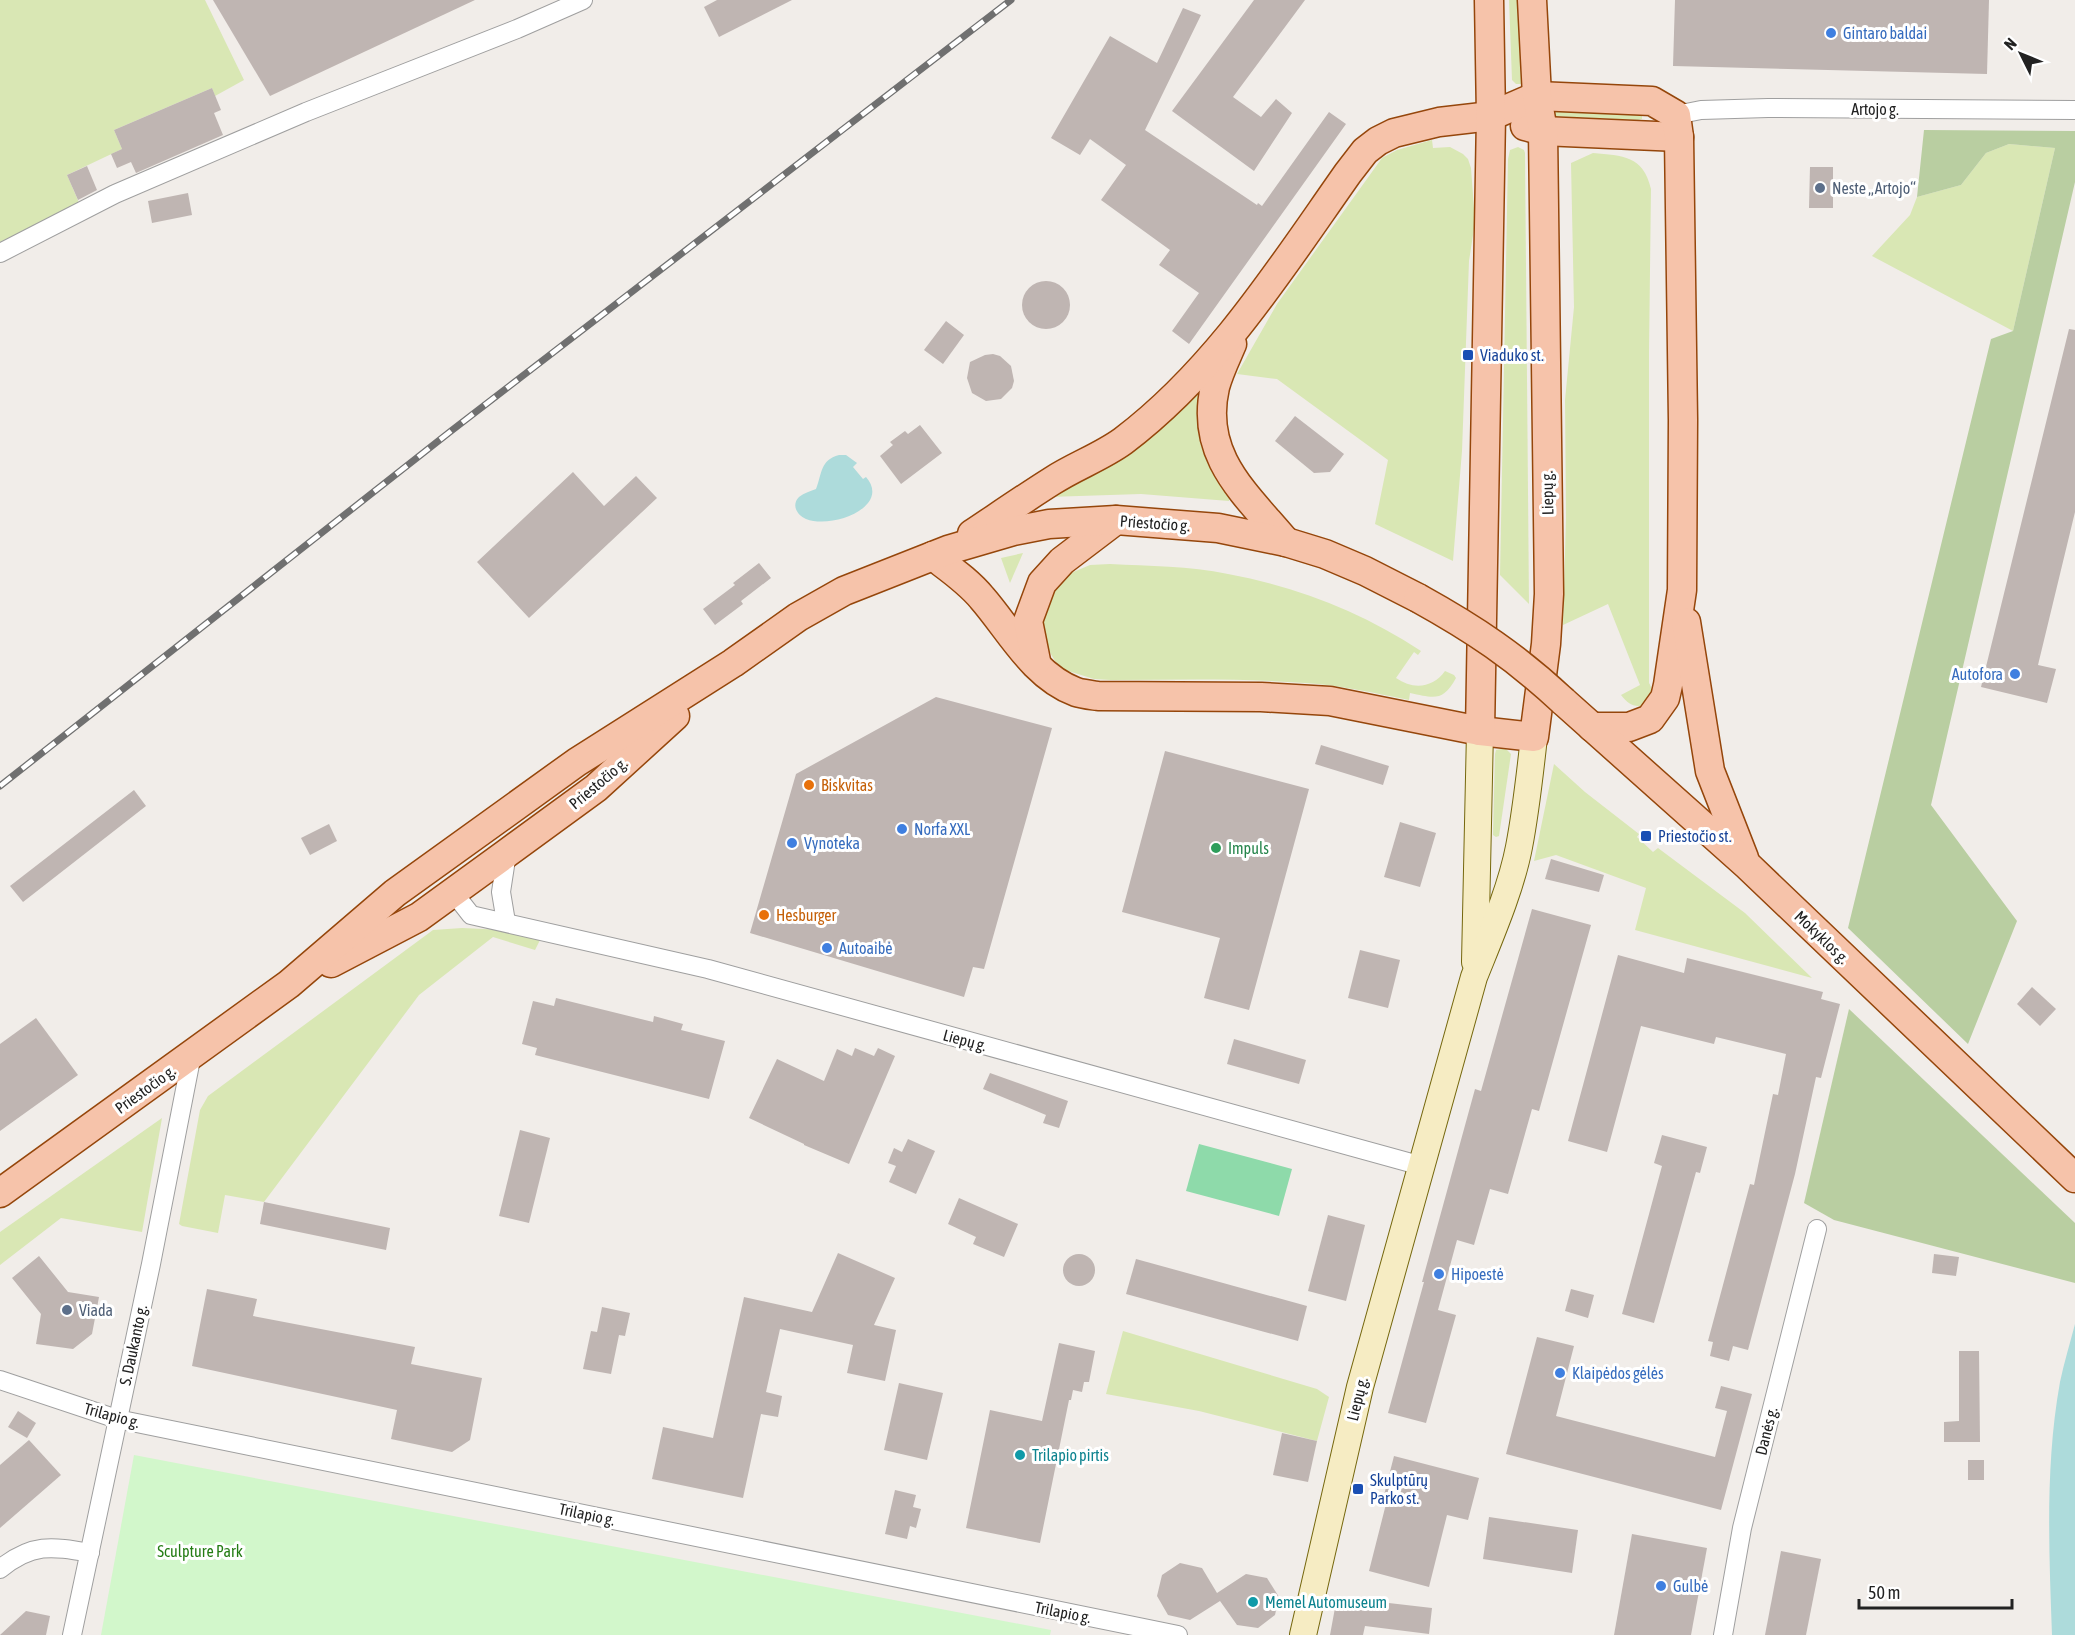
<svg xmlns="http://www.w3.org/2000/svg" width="2075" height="1635" viewBox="0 0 2075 1635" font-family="'Asap Condensed',sans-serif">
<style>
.grass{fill:#d9e7b4}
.forest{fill:#b9cea1}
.park{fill:#d2f7cb}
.pitch{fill:#8edaaa}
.water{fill:#addbdb}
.building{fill:#bfb5b2}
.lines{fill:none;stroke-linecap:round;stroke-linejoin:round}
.street-casing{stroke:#9f9f9f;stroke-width:20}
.secondary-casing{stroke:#75670d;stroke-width:28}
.primary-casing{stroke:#95460b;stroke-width:31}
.street{stroke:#fff;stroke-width:18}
.secondary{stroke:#f6ecc3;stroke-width:26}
.primary{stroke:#f6c3aa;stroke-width:28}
.rail-casing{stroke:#707070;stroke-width:7}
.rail{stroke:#fff;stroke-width:4.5;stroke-dasharray:14;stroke-linecap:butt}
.primary-bridge-casing{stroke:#95460b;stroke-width:31;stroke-linecap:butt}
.primary-bridge{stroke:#f6c3aa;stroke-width:28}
.shop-dot{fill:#3f7fe0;stroke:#fff;stroke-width:2}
.service-dot{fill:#5c6f8a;stroke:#fff;stroke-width:2}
.transit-dot{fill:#1a4fb4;stroke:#fff;stroke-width:2}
.food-dot{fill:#e8710a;stroke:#fff;stroke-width:2}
.leisure-dot{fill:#2e9e5b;stroke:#fff;stroke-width:2}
.culture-dot{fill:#0f9aa8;stroke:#fff;stroke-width:2}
.labels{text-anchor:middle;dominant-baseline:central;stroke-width:6;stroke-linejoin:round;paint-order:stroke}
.shop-label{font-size:16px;fill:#366cbe;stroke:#fff;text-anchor:start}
.street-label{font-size:16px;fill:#222;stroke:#fff}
.service-label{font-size:16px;fill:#4e5e75;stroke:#fff;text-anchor:start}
.transit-label{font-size:16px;fill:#164399;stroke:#fff;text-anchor:start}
.food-label{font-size:16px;fill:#c56008;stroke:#fff;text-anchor:start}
.leisure-label{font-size:16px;fill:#27864d;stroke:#fff;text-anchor:start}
.culture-label{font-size:16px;fill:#0d838f;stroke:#fff;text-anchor:start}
.park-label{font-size:16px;fill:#247c14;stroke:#fff}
</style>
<rect width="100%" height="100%" fill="#f1ede9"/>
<!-- grass -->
<g class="grass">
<path d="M0 0H205L244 80 215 96 212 88 114 130 122 149 67 175 80 205 0 242Z"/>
<path d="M1509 0H1521L1525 79 1521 84H1516L1512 80Z"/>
<path d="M1555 110 1636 113 1642 116V119L1638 120 1552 116 1545 112Z"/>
<path d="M1432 140 1433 148 1450 147 1463 154 1468 159 1471 168 1475 222 1469 261 1462 451 1453 561 1375 524 1388 460 1277 379 1237 374 1277 304 1382 158 1397 150Z"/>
<path d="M2009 144 2055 148 2013 331 1872 256 1910 215 1917 197 1961 185 1986 153Z"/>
<path d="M1518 147 1524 150 1525 153 1529 604 1500 575 1508 159 1510 150Z"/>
<path d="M1593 153C1623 156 1643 155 1651 189L1649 352V683C1655 692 1649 699 1644 706 1633 707 1628 704 1621 695L1640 685 1608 604 1563 625 1566 518 1565 400 1574 307 1571 163Z"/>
<path d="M1198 390 1201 392C1200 397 1199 401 1198 406 1194 440 1208 471 1230 496L1229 501 1141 494 1048 497Z"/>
<path d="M1023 553 1010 583 1001 558Z"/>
<path d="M1110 564C1149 566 1189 566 1228 574 1298 587 1362 612 1421 651L1418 655 1414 652 1396 678C1413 690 1433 688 1445 671L1454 675 1456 678C1443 702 1434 698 1410 693L1409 700C1374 693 1340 685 1305 683 1240 678 1175 680 1111 680L1094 679 1065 670 1055 661 1045 644 1041 616 1056 589 1062 581 1071 573 1090 565Z"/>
<path d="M1501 749H1506L1511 754 1499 836 1496 837 1493 835 1495 754 1496 750Z"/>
<path d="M1554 764 1585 792 1639 834 1637 837 1653 852 1658 848 1745 913 1812 978 1635 930 1646 888 1556 855 1534 861Z"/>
<path d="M462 928 505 930 541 938 535 950 493 937 419 995 264 1202 225 1195 218 1233 182 1226 179 1224 200 1110 208 1096 433 930Z"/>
<path d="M162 1118 142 1232 61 1218 0 1265V1232Z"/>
<path d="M1123 1331 1317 1389 1329 1397 1317 1441 1199 1411 1106 1394Z"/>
</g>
<!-- forest -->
<g class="forest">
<path d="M1924 130 2075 131V182L1931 805 2017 921 1968 1044 1848 928 1991 339 2013 331 2055 148 2009 144 1986 153 1961 185 1917 197Z"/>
<path d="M1849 1009 2075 1223V1283L1834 1220 1804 1203Z"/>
</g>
<!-- park -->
<path class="park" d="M134 1455 1051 1630 1050 1635H101Z"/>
<!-- pitch -->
<path class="pitch" d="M1199 1144 1292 1169 1279 1216 1186 1191Z"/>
<!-- water -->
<g class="water">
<path d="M839 455H846L857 463 853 467 863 479 866 477C873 485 875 494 868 503 856 518 824 526 806 519 797 515 791 505 799 497 804 493 811 491 816 489 822 474 820 460 839 455Z"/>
<path d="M2075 1324V1635H2052C2049 1551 2045 1465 2060 1382 2064 1363 2070 1343 2075 1324Z"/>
</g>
<!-- building -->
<g class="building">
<path d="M213 0H475L270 96Z"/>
<path d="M717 0H792L719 37 704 7Z"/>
<path d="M1254 0H1305L1233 97 1261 117 1276 99 1292 113 1254 171 1172 111Z"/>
<path d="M1675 0H1989L1987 74 1673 66Z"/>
<path d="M1183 8 1201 15 1145 130 1257 205 1258 203 1262 206 1329 112 1346 124 1189 344 1172 331 1199 293 1159 265 1170 250 1101 200 1126 165 1090 139 1080 155 1051 138 1110 36 1157 63Z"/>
<path d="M212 88 221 110 214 113 223 135 136 173 131 162 117 168 111 154 122 149 114 130Z"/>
<path d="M87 166 97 190 78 200 67 175Z"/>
<path d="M1810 167H1833V208H1809Z"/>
<path d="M188 193 192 215 152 223 148 201Z"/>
<circle cx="1046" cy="305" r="24"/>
<path d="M946 321 964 335 943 364 924 350Z"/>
<path d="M2069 329 2075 330V512L2038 665 2056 669 2047 703 1981 687Z"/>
<path d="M993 354 1000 356 1011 366 1014 381 1012 388 1001 399 986 401 972 393 967 378 970 362 985 355Z"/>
<path d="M1295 416 1344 454 1330 472 1314 473 1275 441Z"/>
<path d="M920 425 942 453 901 484 880 456 893 445 890 442 905 431 908 434Z"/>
<path d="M573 472 604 506 636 476 657 498 529 618 477 562Z"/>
<path d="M759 563 771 578 741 601 743 604 715 625 703 609 735 585 733 583Z"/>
<path d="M936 697 1052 728 984 969 973 967 964 997 750 933 796 774Z"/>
<path d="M1321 745 1389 766 1383 785 1315 764Z"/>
<path d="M1165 751 1309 789 1249 1010 1204 998 1220 938 1122 912Z"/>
<path d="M134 790 146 806 23 902 10 886Z"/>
<path d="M1400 822 1436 833 1420 887 1384 877Z"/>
<path d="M329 824 337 841 310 855 301 838Z"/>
<path d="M1551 859 1604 875 1599 892 1545 879Z"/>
<path d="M1532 909 1591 925 1539 1111 1532 1109 1508 1194 1490 1189 1474 1245 1457 1240 1438 1310 1456 1315 1426 1423 1388 1413 1424 1282H1422L1475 1089 1481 1091Z"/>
<path d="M1360 950 1400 960 1388 1008 1348 998Z"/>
<path d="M1618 955 1684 973 1687 958 1823 992 1821 999 1840 1004 1821 1078 1816 1077 1795 1174 1748 1350 1733 1346 1729 1361 1710 1356 1713 1342 1708 1341 1750 1184 1754 1185 1773 1094 1778 1095 1786 1054 1716 1037 1714 1044 1641 1026 1607 1152 1568 1141Z"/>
<path d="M2032 987 2056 1009 2040 1026 2017 1004Z"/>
<path d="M556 998 653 1022 654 1016 683 1024 681 1030 725 1041 709 1099 535 1055 537 1048 522 1044 533 1001 554 1006Z"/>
<path d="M36 1018 78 1075 0 1131V1044Z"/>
<path d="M1234 1039 1306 1060 1299 1084 1227 1064Z"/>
<path d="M855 1048 874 1056 878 1048 895 1056 849 1164 804 1145V1144L749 1118 777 1059 824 1081 837 1049 852 1056Z"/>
<path d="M990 1073 1068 1101 1059 1128 1043 1123 1046 1115 983 1089Z"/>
<path d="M520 1130 550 1138 529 1223 499 1216Z"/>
<path d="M1662 1135 1707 1147 1700 1173 1696 1172 1654 1323 1622 1314 1662 1166 1654 1163Z"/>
<path d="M908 1139 935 1151 916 1194 889 1182 896 1166 888 1163 894 1148 902 1152Z"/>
<path d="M959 1198 1018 1224 1004 1257 973 1244 976 1237 948 1224Z"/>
<path d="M264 1202 390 1228 386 1250 260 1224Z"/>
<path d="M1328 1215 1365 1225 1346 1301 1308 1291Z"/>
<path d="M838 1253 895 1278 874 1325 896 1330 885 1381 847 1373 853 1345 780 1329 766 1392 782 1396 778 1417 761 1414 743 1498 652 1479 663 1427 713 1438 744 1297 812 1312Z"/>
<path d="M1934 1254 1959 1257 1956 1276 1932 1273Z"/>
<circle cx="1079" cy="1270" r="16"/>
<path d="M39 1256 68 1292 99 1297 92 1334 73 1349 36 1344 41 1314 12 1278Z"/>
<path d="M1136 1259 1307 1306 1298 1341 1126 1294Z"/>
<path d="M207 1289 257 1299 253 1316 415 1347 411 1364 482 1378 470 1440 452 1452 391 1439 397 1410 192 1366Z"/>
<path d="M1571 1289 1594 1295 1588 1318 1565 1311Z"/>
<path d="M602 1307 630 1313 625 1336 619 1335 611 1374 583 1369 591 1331 597 1332Z"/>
<path d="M1537 1337 1574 1346 1556 1416 1715 1457 1727 1411 1715 1408 1721 1386 1752 1394 1721 1510 1506 1454Z"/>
<path d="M1059 1343 1095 1351 1089 1382H1084L1082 1392 1073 1390 1071 1400H1069L1040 1543 966 1528 990 1410 1042 1421Z"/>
<path d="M1959 1351H1979L1980 1442H1944V1422L1959 1421Z"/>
<path d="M899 1383 943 1393 927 1460 884 1450Z"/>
<path d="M18 1411 36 1423 27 1438 8 1427Z"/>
<path d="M1282 1433 1317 1441 1308 1482 1273 1475Z"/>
<path d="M29 1440 61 1475 0 1528V1465Z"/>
<path d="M1394 1456 1479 1478 1468 1520 1447 1515 1429 1587 1369 1571 1387 1500 1383 1499Z"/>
<rect x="1968" y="1460" width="16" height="20"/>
<path d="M895 1490 916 1495 913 1507 921 1509 916 1528 910 1526 907 1539 885 1534Z"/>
<path d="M1489 1517 1578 1530 1572 1573 1483 1559Z"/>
<path d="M1632 1534 1707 1548 1691 1635H1614Z"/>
<path d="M1781 1551 1821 1559 1806 1635H1765Z"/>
<path d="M1180 1563 1202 1568 1217 1593 1246 1574 1267 1578 1279 1597 1275 1615 1258 1628 1237 1625 1220 1601 1190 1620 1168 1615 1157 1596 1162 1575Z"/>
<path d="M1337 1597 1432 1608 1429 1634 1365 1626 1363 1635H1330Z"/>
<path d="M26 1611 50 1616 46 1635H0Z"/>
</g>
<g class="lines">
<!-- street casing -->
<g class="street-casing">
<g id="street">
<path d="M1676 115 1701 110 1768 108 2075 110"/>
<path d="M0 253 115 194 306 112 517 29 583 0"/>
<path d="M453 892 471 915 708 969 1422 1166"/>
<path d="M506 922 501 892 507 853"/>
<path d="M0 1380 117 1419 1178 1635"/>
<path d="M0 1569C32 1543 51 1546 90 1553"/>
<path d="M72 1635 151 1264 192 1054"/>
<path d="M1723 1635 1742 1528 1817 1229"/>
</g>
</g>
<!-- secondary casing -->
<g class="secondary-casing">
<g id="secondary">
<path d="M1475 962 1480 731"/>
<path d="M1303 1635 1360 1387 1474 977C1490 937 1511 889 1519 847 1526 811 1530 774 1534 737"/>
</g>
</g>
<!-- primary casing -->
<g class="primary-casing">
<g id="primary">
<path d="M1525 126 1543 131 1565 132 1679 137"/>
<path d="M1232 344C1226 358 1219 372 1215 387 1199 456 1246 494 1286 542"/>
<path d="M972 534C999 516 1025 498 1052 481 1075 466 1101 457 1123 441 1217 370 1281 268 1348 173L1365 151 1378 141 1394 133 1439 122 1491 116 1537 96 1652 101 1676 115 1679 137 1683 420 1682 590 1668 685 1665 698 1650 719 1629 727H1592"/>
<path d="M933 556C950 569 968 581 982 598 1010 630 1033 676 1076 692 1082 694 1091 695 1098 696L1261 697 1330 701 1480 731 1534 737 1546 644 1549 594 1543 131 1537 96 1532 0"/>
<path d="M1686 622 1710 771 1744 858"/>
<path d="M1036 661 1028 621 1042 583 1062 561 1116 520"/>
<path d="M1563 701 1748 866 2075 1178"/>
<path d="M1480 731 1491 116 1489 0"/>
<path d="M331 963 419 917 507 853 596 788 675 716"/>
<path d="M0 1193 289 984 395 893 577 762 733 663 798 617 844 591 948 550 1013 531 1049 524 1116 520 1218 528 1286 542 1325 554 1365 571 1418 598"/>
</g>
</g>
<!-- street -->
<use href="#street" class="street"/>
<!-- secondary -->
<use href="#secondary" class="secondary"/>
<!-- primary -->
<use href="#primary" class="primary"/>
<!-- rail casing -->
<g class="rail-casing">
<path id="rail" d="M0 786 451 431 1011 0"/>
</g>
<!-- rail -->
<use href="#rail" class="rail"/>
<!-- primary-bridge casing -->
<g class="primary-bridge-casing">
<path id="primary-bridge" d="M1418 598C1474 629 1516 657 1563 701"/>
</g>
<!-- primary-bridge -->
<use href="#primary-bridge" class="primary-bridge"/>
</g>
<!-- markers -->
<g class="shop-dot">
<circle cx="1831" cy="33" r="6"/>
<circle cx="2015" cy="674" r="6"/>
<circle cx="902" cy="829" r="6"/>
<circle cx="792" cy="843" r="6"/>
<circle cx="827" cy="948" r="6"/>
<circle cx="1439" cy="1274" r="6"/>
<circle cx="1560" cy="1373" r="6"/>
<circle cx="1661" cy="1586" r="6"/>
</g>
<g class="service-dot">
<circle cx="1820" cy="188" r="6"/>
<circle cx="67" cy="1310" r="6"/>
</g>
<g class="transit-dot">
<rect x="1462" y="349" width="12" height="12" rx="3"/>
<rect x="1640" y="830" width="12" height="12" rx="3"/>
<rect x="1352" y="1483" width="12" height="12" rx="3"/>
</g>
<g class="food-dot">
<circle cx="809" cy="785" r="6"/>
<circle cx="764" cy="915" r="6"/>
</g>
<circle class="leisure-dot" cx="1216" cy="848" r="6"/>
<g class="culture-dot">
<circle cx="1020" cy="1455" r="6"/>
<circle cx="1253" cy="1602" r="6"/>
</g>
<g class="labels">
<!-- shop labels -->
<g class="shop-label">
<text x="1843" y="33">Gintaro baldai</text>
<text x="2003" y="674" text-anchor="end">Autofora</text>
<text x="914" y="829">Norfa XXL</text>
<text x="804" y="843">Vynoteka</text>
<text x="839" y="948">Autoaibė</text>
<text x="1451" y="1274">Hipoestė</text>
<text x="1572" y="1373">Klaipėdos gėlės</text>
<text x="1673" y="1586">Gulbė</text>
</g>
<!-- street labels -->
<g class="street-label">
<text x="1875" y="109">Artojo g.</text>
<text transform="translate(1547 493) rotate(-91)">Liepų g.</text>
<text transform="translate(1155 523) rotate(4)">Priestočio g.</text>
<text transform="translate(598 783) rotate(-40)">Priestočio g.</text>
<text transform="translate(1822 937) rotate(44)">Mokyklos g.</text>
<text transform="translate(965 1040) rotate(15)">Liepų g.</text>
<text transform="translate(145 1089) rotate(-36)">Priestočio g.</text>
<text transform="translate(133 1345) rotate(-78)">S. Daukanto g.</text>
<text transform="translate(1357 1399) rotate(-76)">Liepų g.</text>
<text transform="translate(112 1415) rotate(15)">Trilapio g.</text>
<text transform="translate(1766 1431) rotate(-76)">Danės g.</text>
<text transform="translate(587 1514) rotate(12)">Trilapio g.</text>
<text transform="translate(1063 1612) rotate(11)">Trilapio g.</text>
</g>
<!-- service labels -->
<g class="service-label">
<text x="1832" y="188">Neste „Artojo“</text>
<text x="79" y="1310">Viada</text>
</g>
<!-- transit labels -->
<g class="transit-label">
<text x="1480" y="355">Viaduko st.</text>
<text x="1658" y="836">Priestočio st.</text>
<text x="1370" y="1480">Skulptūrų<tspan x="1370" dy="18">Parko st.</tspan></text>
</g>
<!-- food labels -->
<g class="food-label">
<text x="821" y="785">Biskvitas</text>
<text x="776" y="915">Hesburger</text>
</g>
<!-- leisure labels -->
<g class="leisure-label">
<text x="1228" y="848">Impuls</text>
</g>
<!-- culture labels -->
<g class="culture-label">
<text x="1032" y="1455">Trilapio pirtis</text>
<text x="1265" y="1602">Memel Automuseum</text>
</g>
<!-- park labels -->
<g class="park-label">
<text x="200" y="1551">Sculpture Park</text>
</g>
</g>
<!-- north arrow -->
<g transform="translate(2021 54) rotate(313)" stroke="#ffffff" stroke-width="4.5" paint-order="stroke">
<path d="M0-4.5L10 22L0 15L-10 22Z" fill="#222222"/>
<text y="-9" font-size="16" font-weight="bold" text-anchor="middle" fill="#222222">N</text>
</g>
<!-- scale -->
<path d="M1859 1599v9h153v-9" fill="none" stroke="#222222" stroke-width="3"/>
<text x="1868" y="1599" font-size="18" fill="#222222" stroke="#ffffff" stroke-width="4.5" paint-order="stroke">50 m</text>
</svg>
